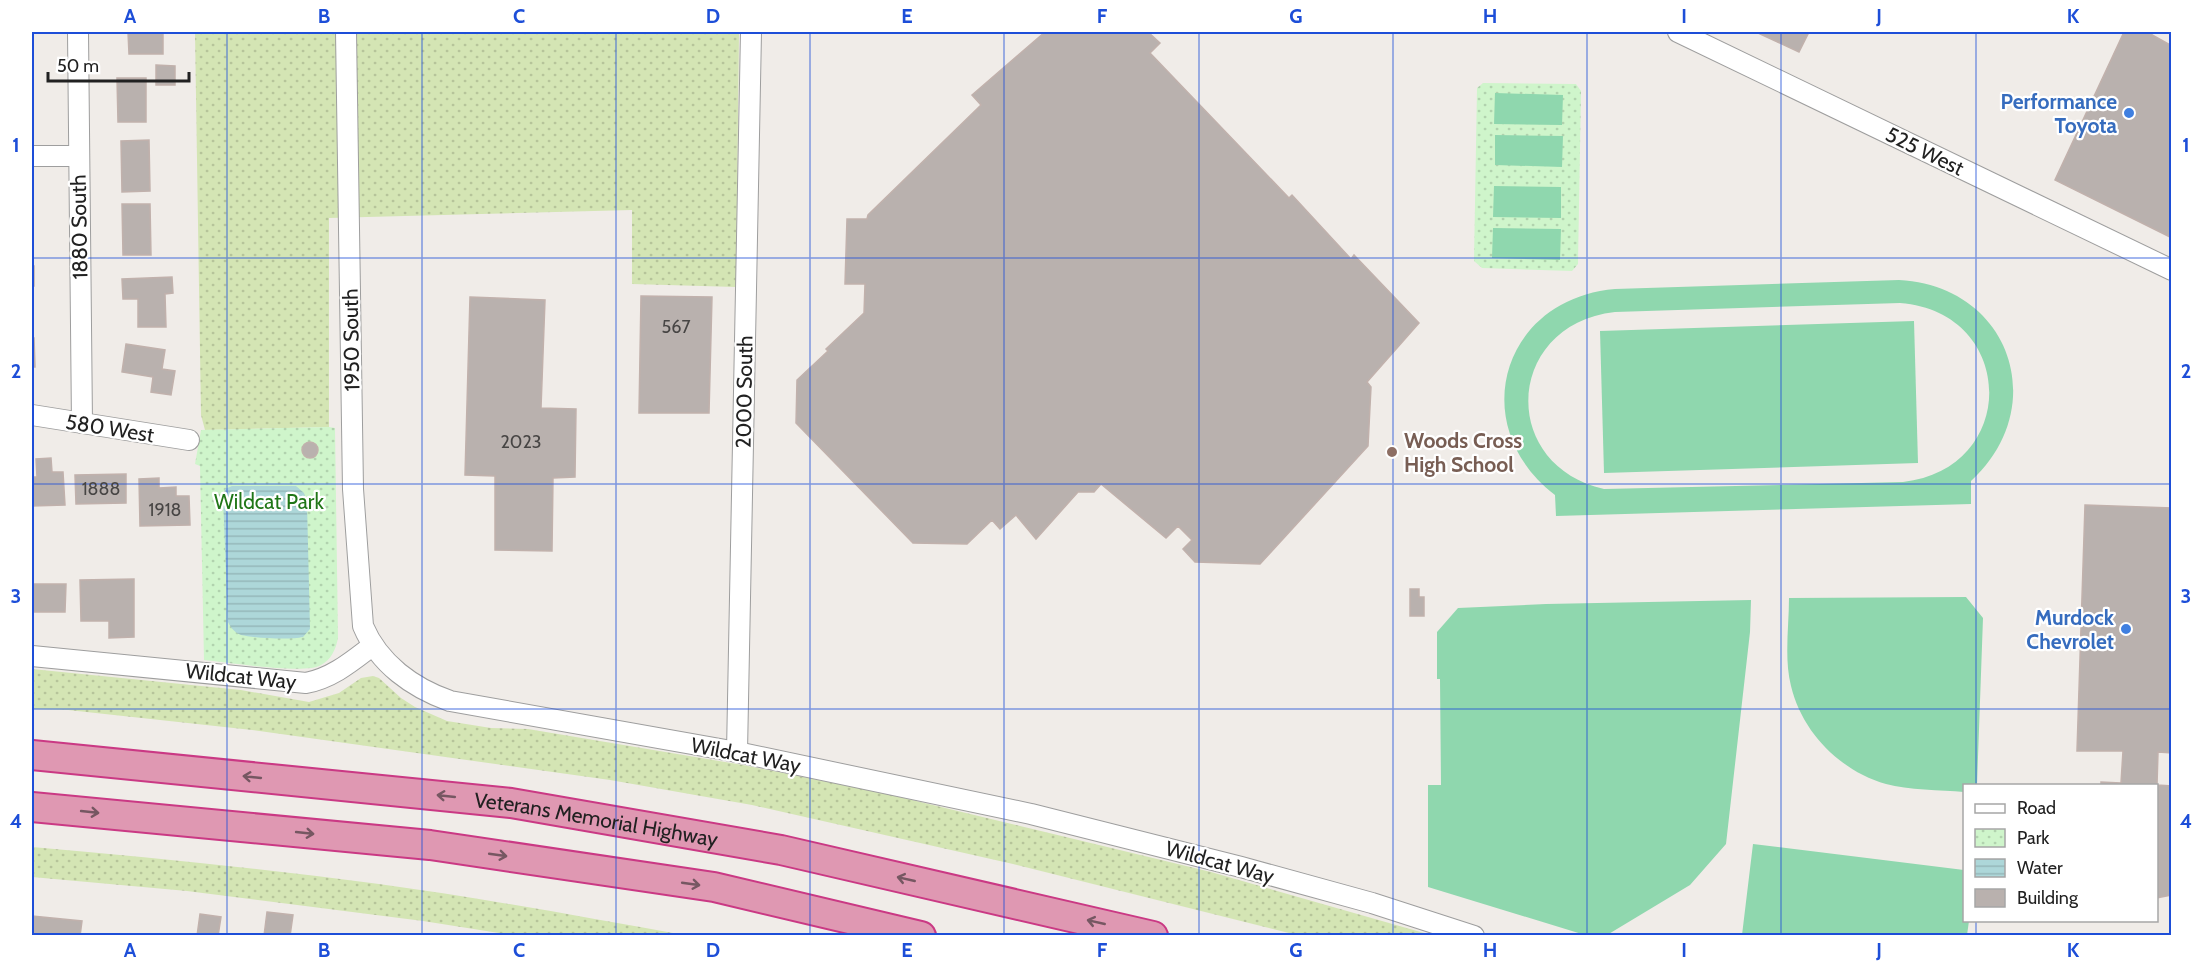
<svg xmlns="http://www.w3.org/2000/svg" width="2203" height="967" viewBox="0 0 2203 967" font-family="Cabin,sans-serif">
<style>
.grass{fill:url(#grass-dots)}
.park{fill:url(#park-dots)}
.pitch{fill:#8fd7ae;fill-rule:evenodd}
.water{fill:url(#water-rules)}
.building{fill:#b9b1ae;stroke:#c1b1ac;stroke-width:1.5}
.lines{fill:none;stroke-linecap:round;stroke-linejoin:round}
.minor-casing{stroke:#9e9e9e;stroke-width:22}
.highway-casing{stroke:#ca3984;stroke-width:32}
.minor{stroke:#fff;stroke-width:20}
.highway{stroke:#df98b2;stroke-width:28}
.oneway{stroke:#765762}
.grid{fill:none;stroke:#1d4ed8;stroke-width:1.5;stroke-opacity:0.55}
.shop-dot{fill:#3f7fe0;stroke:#fff;stroke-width:2}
.education-dot{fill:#8d6e63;stroke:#fff;stroke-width:2}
.labels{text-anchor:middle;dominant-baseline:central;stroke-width:4.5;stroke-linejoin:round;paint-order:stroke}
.number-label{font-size:18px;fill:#474544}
.shop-label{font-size:21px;font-weight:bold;fill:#366cbe;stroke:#fff;text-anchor:end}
.street-label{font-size:21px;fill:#212121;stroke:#fff}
.education-label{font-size:21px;font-weight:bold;fill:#785e54;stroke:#fff;text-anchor:start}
.park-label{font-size:21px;fill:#207617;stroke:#fff}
.neatline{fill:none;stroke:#1d4ed8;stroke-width:2}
.grid-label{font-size:20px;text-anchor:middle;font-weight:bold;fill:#1d4ed8}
</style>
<defs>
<pattern id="grass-dots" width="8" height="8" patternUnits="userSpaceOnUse" patternTransform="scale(1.5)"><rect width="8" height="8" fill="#d4e5b4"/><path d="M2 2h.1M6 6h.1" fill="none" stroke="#b6c49a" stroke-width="1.8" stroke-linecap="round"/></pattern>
<pattern id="park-dots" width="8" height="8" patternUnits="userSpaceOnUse" patternTransform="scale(1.5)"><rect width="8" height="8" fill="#cff5cb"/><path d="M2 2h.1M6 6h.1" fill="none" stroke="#b1d2ae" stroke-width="1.8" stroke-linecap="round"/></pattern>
<pattern id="water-rules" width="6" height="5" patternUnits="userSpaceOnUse" patternTransform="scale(1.5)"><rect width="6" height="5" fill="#add7d9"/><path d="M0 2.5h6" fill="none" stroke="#95b8ba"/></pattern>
</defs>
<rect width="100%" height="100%" fill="#f0ece8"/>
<!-- grass -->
<g class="grass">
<path d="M195 32H739L736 287 632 284V210L329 218V427L205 430 201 415Z"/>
<path d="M32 669 241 690 309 702 339 693 361 678 373 676 379 678 401 698 415 707 447 721 491 728 528 729 743 765 883 793 1211 872 1431 935H1297L1013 864 752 805 610 780 252 730 68 710 32 709Z"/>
<path d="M32 847C148 857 264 869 379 884 482 898 583 917 684 935H512L423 921 187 891 32 877Z"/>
</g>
<!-- park -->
<g class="park">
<path d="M1483 83 1576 84 1581 91 1578 264 1572 271 1482 268 1474 261 1477 88Z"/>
<path d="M329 427 335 428 338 638C336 649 331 660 321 665 305 675 226 662 204 660L200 466 195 464 201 430Z"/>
</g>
<!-- pitch -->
<g class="pitch">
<path d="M1495 93 1563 95 1562 125 1494 124Z"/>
<path d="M1495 135 1563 136 1562 167 1495 165Z"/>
<path d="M1494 186 1561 187V218L1493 217Z"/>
<path d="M1493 228 1561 229 1560 260 1492 258Z"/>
<path d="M1899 280C2010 286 2052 406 1971 481V504L1556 516 1555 495C1465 426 1501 299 1615 289ZM1900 303C2017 312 2020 469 1903 482L1604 489C1497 464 1506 324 1615 312Z"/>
<path d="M1914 321 1918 463 1604 473 1600 331Z"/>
<path d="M1966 597 1983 618 1977 785 1964 786V792C1941 790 1908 790 1886 784 1840 771 1802 732 1791 686 1784 659 1789 626 1789 598Z"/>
<path d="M1751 600 1750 632 1726 844 1690 885 1607 935H1585L1428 887V785H1441L1440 679H1437V632L1458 608 1546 604Z"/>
<path d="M1753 844 1964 870V920L1969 921 1967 935H1742Z"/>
</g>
<!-- water -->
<path class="water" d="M232 486H296L304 493 307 503 310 629 303 637C290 640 254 638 241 635 235 633 231 628 228 622L223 496 225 489Z"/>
<!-- building -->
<g class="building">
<path d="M128 32H163V54H129Z"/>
<path d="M1045 32H1148L1160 43 1150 53 1289 198 1292 195 1351 259 1354 255 1419 323 1367 382 1371 387 1368 446 1260 564 1195 562 1183 549 1192 540 1178 526 1166 538 1101 484 1094 492H1078L1036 539 1016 515 1000 529 992 520 967 544 913 543 796 423 797 380 828 351 826 349 864 313 865 284H845L847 219H867L868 215 981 105 972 95Z"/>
<path d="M1756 32H1809L1799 52Z"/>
<path d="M2124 32H2147L2172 46V238L2055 180Z"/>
<path d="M156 65 175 66V85H156Z"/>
<path d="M117 78H146V122H118Z"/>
<path d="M149 140 150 191 122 192 121 141Z"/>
<path d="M122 204H150L151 255H123Z"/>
<rect x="32" y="266" width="2" height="20"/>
<path d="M172 277 173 293 165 294 166 327H138V299H123L122 279Z"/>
<path d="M641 296 712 297 709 413H639Z"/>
<path d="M470 297 545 300 541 408 576 409 575 477 553 478 552 551 495 550V476L465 475Z"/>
<path d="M32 338H34L35 367H32Z"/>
<path d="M126 344 165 350 162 369 175 371 171 395 151 392 153 377 122 372Z"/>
<circle cx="310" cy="450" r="8"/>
<path d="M51 458 52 472H63L65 505 32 506V477H37L36 459Z"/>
<path d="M126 474V503L76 504 75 475Z"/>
<path d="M159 478V488L176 487V496H189L190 525 140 526 139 479Z"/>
<path d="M2085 505 2172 508V753L2158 752 2157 785 2172 786V895L2156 898V786H2101V782L2121 783 2123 751H2077Z"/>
<path d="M134 579V637L109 638V621H81L80 580Z"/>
<path d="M32 584H66L65 612H32Z"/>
<path d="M1410 589H1419V597H1424V616H1410Z"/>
<path d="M267 912 293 915 290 936H264Z"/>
<path d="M200 914 221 917 218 936H197Z"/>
<path d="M32 916 82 921 80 936H32Z"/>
</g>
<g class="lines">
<!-- minor casing -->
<g class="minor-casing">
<g id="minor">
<path d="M78 32 82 423"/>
<path d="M346 32 353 489 363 626C379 664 413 688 450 701L737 752 1031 814 1241 867 1372 903 1474 936"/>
<path d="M1678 32 2172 270"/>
<path d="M32 156H78"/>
<path d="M32 415 189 440"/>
<path d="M32 656 306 683C332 678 351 662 372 646"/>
<path d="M737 752 751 32"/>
</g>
</g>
<!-- highway casing -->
<g class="highway-casing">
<g id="highway">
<path id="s1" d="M32 755 511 803 781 850 1153 936"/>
<path d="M32 807 430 845 714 887 921 936"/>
</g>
</g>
<!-- minor -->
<use href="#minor" class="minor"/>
<!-- highway -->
<use href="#highway" class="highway"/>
</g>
<!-- one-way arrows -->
<defs><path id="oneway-shaft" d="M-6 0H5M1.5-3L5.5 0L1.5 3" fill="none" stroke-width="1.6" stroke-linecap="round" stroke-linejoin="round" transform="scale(1.5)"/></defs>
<g class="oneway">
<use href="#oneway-shaft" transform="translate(252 777) rotate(-174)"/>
<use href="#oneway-shaft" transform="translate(446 796) rotate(-174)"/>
<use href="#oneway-shaft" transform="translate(90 812) rotate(6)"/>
<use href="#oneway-shaft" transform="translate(305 833) rotate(6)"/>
<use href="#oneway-shaft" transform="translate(498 855) rotate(8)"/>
<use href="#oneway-shaft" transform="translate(906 879) rotate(-167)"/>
<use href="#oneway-shaft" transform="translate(691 884) rotate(8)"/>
<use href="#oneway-shaft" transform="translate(1096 922) rotate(-167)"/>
</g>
<!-- grid -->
<path class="grid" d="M227 32V936M422 32V936M616 32V936M810 32V936M1004 32V936M1199 32V936M1393 32V936M1587 32V936M1781 32V936M1976 32V786M32 258H2172M32 484H2172M32 709H2172M1976 920V936"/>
<!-- markers -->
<g class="shop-dot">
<circle cx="2129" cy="113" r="6"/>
<circle cx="2126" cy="629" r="6"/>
</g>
<circle class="education-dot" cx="1392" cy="452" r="6"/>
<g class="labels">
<!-- number labels -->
<g class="number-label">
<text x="676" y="327">567</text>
<text x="521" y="442">2023</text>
<text x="101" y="489">1888</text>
<text x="165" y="510">1918</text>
</g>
<!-- shop labels -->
<g class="shop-label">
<text x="2117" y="101">Performance<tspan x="2117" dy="24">Toyota</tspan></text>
<text x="2114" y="617">Murdock<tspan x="2114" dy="24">Chevrolet</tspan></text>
</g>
<!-- street labels -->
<g class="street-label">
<text transform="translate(1925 151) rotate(26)">525 West</text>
<text transform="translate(79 227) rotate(-91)">1880 South</text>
<text transform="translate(351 340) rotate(-91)">1950 South</text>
<text transform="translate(744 392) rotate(-89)">2000 South</text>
<text transform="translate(110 428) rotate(9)">580 West</text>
<text transform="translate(241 676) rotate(6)">Wildcat Way</text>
<text transform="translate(746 755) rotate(11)">Wildcat Way</text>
<text stroke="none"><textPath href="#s1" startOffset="568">Veterans Memorial Highway</textPath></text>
<text transform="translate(1220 862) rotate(15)">Wildcat Way</text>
</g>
<!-- education labels -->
<g class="education-label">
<text x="1404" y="440">Woods Cross<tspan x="1404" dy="24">High School</tspan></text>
</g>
<!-- park labels -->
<g class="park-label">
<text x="269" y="501">Wildcat Park</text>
</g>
</g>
<!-- border -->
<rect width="2203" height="967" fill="none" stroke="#ffffff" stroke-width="66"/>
<!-- legend -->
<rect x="1963" y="784" width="195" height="138" fill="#ffffff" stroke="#a6a6a6" stroke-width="1.5"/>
<rect x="1975" y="804" width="30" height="9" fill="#ffffff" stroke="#a6a6a6" stroke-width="1.5"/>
<text x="2017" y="814" font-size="18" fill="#212121">Road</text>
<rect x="1975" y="829" width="30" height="18" fill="url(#park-dots)" stroke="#a6a6a6" stroke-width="1.5"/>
<text x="2017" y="844" font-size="18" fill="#212121">Park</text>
<rect x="1975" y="859" width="30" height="18" fill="url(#water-rules)" stroke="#a6a6a6" stroke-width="1.5"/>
<text x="2017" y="874" font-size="18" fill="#212121">Water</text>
<rect x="1975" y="889" width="30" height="18" fill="#b9b1ae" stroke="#a6a6a6" stroke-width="1.5"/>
<text x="2017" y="904" font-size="18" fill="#212121">Building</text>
<!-- scale -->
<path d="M48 72v9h141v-9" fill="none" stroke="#212121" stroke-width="3"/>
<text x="57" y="72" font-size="18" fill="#212121" stroke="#ffffff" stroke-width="4.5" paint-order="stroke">50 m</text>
<rect x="33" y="33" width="2137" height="901" class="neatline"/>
<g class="grid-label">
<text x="130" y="23">A</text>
<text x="324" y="23">B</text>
<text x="519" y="23">C</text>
<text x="713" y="23">D</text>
<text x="907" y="23">E</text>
<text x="1102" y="23">F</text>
<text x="1296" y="23">G</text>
<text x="1490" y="23">H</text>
<text x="1684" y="23">I</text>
<text x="1879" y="23">J</text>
<text x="2073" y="23">K</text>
<text x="16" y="152">1</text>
<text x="2186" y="152">1</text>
<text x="16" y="378">2</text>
<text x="2186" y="378">2</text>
<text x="16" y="603">3</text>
<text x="2186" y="603">3</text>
<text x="16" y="828">4</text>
<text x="2186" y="828">4</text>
<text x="130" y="957">A</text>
<text x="324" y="957">B</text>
<text x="519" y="957">C</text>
<text x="713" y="957">D</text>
<text x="907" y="957">E</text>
<text x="1102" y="957">F</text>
<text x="1296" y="957">G</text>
<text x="1490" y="957">H</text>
<text x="1684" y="957">I</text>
<text x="1879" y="957">J</text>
<text x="2073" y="957">K</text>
</g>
</svg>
